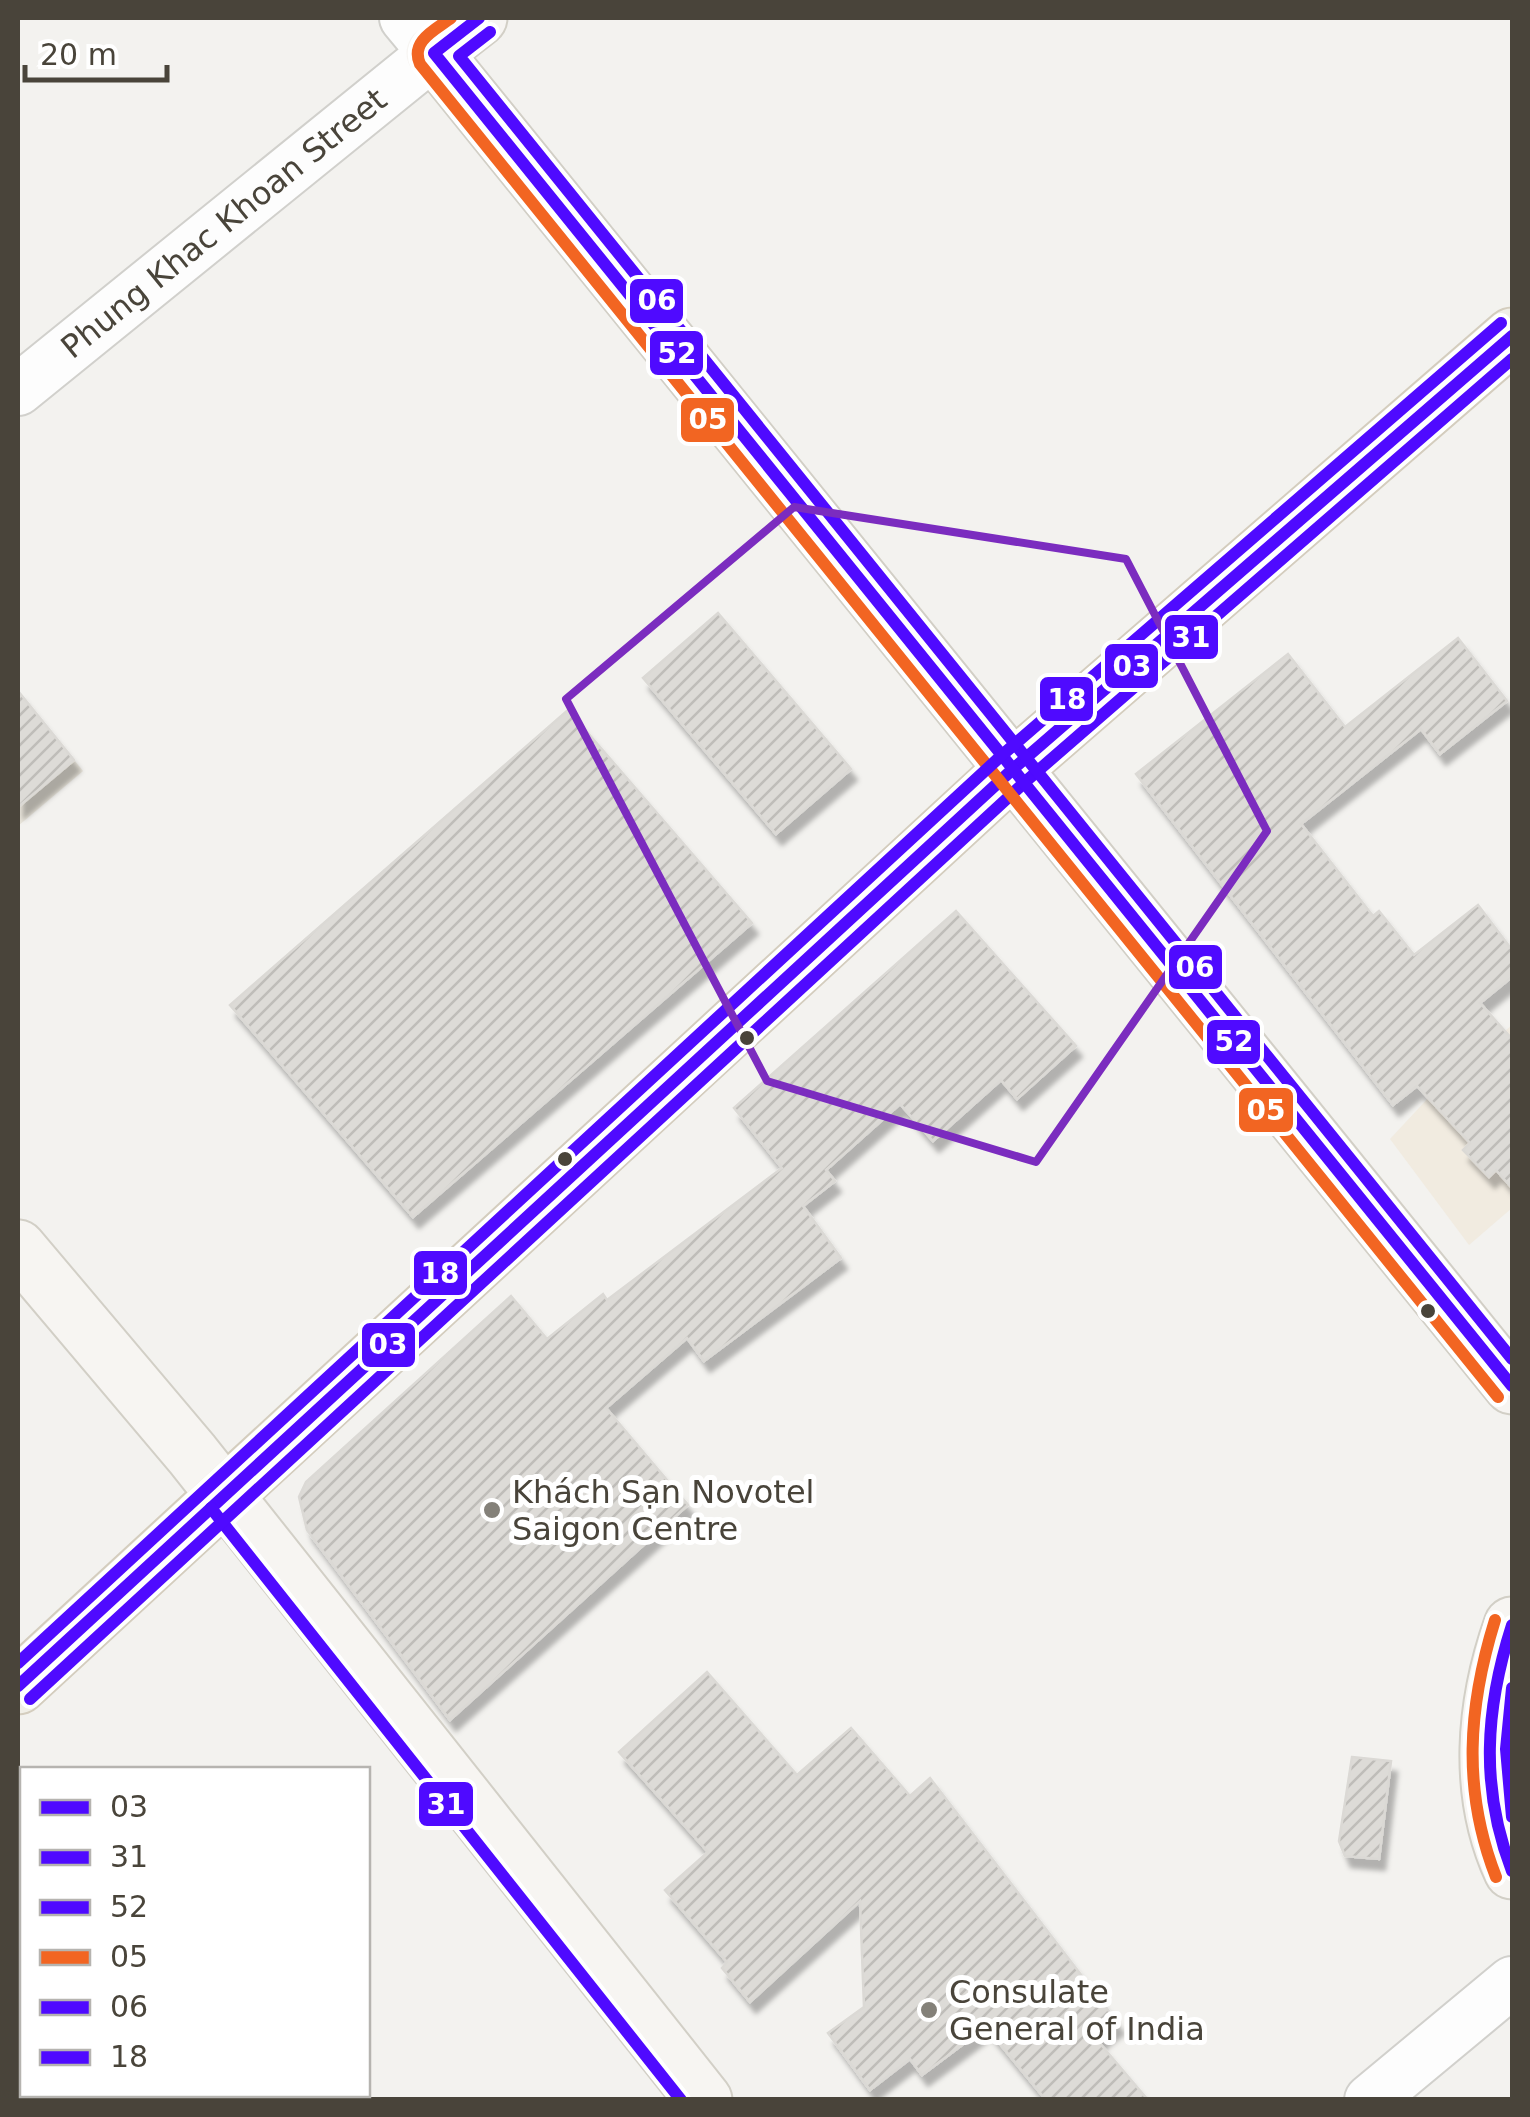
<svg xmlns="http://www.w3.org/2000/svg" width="1530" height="2117" viewBox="0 0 1530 2117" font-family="'DejaVu Sans',sans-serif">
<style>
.commercial{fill:#f1ebe0}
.education{fill:#e9e5db}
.building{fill:url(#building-hatch);stroke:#dbd9d5;stroke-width:2.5;filter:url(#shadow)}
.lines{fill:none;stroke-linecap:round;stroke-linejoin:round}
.tertiary-casing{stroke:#d1d0cc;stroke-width:54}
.secondary-casing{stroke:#d2cfc6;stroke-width:59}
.primary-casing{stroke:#d4cdbe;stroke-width:59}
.tertiary{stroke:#fdfdfd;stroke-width:50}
.secondary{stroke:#f7f5f2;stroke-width:55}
.primary{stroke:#f1efe7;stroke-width:55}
.bus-1-casing{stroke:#fff;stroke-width:20}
.bus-2-casing{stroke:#fff;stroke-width:20}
.bus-3-casing{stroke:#fff;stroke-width:20}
.bus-4-casing{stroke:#fff;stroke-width:20}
.bus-5-casing{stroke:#fff;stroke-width:20}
.bus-6-casing{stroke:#fff;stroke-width:20}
.bus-1{stroke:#4f0aff;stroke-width:12}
.bus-2{stroke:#4f0aff;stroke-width:12}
.bus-3{stroke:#4f0aff;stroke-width:12}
.bus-4{stroke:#f26522;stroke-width:12}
.bus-5{stroke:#4f0aff;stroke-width:12}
.bus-6{stroke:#4f0aff;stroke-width:12}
.marked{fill:none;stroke:#7b2cbf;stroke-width:8;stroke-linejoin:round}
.bus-dot{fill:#49443a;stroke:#fff;stroke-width:4}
.poi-dot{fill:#848179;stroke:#fff;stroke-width:4}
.labels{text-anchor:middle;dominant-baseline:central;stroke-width:10;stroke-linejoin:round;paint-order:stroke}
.street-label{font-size:32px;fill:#49443a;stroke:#fff}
.poi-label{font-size:32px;fill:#49443a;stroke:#fff;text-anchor:start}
.line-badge{stroke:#fff;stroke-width:4}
.badge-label{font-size:28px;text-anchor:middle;font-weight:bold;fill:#fff}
</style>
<defs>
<pattern id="building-hatch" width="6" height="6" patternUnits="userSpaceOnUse" patternTransform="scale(2.5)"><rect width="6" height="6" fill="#dddbd7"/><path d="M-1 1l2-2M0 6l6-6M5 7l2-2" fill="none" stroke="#bfbdb9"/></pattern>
<filter id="shadow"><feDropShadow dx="6" dy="11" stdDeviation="2.5" flood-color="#0004"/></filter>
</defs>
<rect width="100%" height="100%" fill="#f3f2ef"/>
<!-- commercial -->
<path class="commercial" d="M1512 1025V1208L1469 1245 1390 1139 1431 1095Z"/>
<!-- education -->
<path class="education" d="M18 691 83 771 18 826Z"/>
<!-- building -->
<g class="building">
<path d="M718 613 851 769 776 834 643 678Z"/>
<path d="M1458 638 1507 701 1440 754 1421 729 1301 824 1373 916 1379 911 1414 955 1478 905 1512 950V977L1480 1003 1512 1039V1188L1496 1170 1489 1177 1463 1150 1470 1143 1417 1086 1393 1105 1136 774 1288 654 1345 727Z"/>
<path d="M18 691 74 760 18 807Z"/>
<path d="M568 710 752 923 413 1217 230 1005Z"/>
<path d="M956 911 1076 1046 1017 1099 1001 1080 933 1141 900 1104 826 1170 835 1181 803 1206 841 1258 704 1361 687 1338 606 1408 688 1505 450 1720 307 1530 299 1497 306 1482 511 1296 547 1339 603 1294 607 1300 782 1168 734 1108Z"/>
<path d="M707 1672 797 1775 851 1728 910 1796 930 1778 1118 2023 1097 2040 1148 2100H1046L986 2027 922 2075 910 2059 870 2090 828 2033 864 2007 860 1901 750 2002 722 1968 727 1962 665 1890 708 1852 619 1752Z"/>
<path d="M1352 1757 1391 1761 1379 1859 1345 1856 1339 1841Z"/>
</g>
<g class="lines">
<!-- tertiary casing -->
<g class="tertiary-casing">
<g id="tertiary">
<path id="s1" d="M18 390 434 53 405 18"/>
<path d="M1370 2100 1512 1982"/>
</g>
</g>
<!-- secondary casing -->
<g class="secondary-casing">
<g id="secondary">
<path d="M479 18 434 53 1512 1386"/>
<path d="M18 1248 192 1454 704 2100"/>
<path d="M1512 1625C1484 1704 1476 1793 1512 1871"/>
</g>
</g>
<!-- primary casing -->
<g class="primary-casing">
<path id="primary" d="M18 1686 1013 769 1512 336"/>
</g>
<!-- tertiary -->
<use href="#tertiary" class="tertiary"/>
<!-- secondary -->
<use href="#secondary" class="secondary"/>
<!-- primary -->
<use href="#primary" class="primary"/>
<!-- bus-1 casing -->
<g class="bus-1-casing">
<path id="bus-1" d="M18 1686 1013 769 1512 336"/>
</g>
<!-- bus-2 casing -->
<g class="bus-2-casing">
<g id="bus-2">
<path d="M211 1508 681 2100"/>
<path d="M30 1699 1025 782 1512 359"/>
</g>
</g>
<!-- bus-3 casing -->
<g class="bus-3-casing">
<g id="bus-3">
<path d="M479 18 434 53 1512 1386"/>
<path d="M1512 1625C1485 1709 1480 1788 1512 1871"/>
</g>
</g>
<!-- bus-4 casing -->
<g class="bus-4-casing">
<g id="bus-4">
<path d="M451 18C435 30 410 41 420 64L1498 1397"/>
<path d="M1495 1620C1468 1707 1462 1790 1496 1877"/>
</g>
</g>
<!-- bus-5 casing -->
<g class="bus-5-casing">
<g id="bus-5">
<path d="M490 32 459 56 1512 1359"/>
<path d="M1512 1688 1506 1749 1512 1817"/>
</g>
</g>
<!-- bus-6 casing -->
<g class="bus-6-casing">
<path id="bus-6" d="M18 1663 1001 756 1501 323"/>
</g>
<!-- bus-1 -->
<use href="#bus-1" class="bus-1"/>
<!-- bus-2 -->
<use href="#bus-2" class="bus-2"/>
<!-- bus-3 -->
<use href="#bus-3" class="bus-3"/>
<!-- bus-4 -->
<use href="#bus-4" class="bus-4"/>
<!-- bus-5 -->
<use href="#bus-5" class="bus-5"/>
<!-- bus-6 -->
<use href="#bus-6" class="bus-6"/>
</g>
<!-- marked area -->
<path class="marked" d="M794 507 1126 559 1267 831 1036 1162 767 1081 566 699Z"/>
<!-- markers -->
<g class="bus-dot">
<circle cx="747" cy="1038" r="9"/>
<circle cx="565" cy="1159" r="9"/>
<circle cx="1428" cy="1311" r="9"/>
</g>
<g class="poi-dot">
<circle cx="492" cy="1510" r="10"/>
<circle cx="929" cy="2010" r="10"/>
</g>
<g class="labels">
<!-- street labels -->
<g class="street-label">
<text stroke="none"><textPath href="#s1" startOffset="265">Phung Khac Khoan Street</textPath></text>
</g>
<!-- poi labels -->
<g class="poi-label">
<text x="512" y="1492">Khách Sạn Novotel<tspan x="512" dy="37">Saigon Centre</tspan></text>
<text x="949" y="1992">Consulate<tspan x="949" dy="37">General of India</tspan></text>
</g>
</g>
<g class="line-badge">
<rect x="628" y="277" width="57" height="48" rx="10" fill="#4f0aff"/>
<rect x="648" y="329" width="57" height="48" rx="10" fill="#4f0aff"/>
<rect x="679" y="396" width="57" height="48" rx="10" fill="#f26522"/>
<rect x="1163" y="613" width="57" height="48" rx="10" fill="#4f0aff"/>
<rect x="1103" y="642" width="57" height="48" rx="10" fill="#4f0aff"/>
<rect x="1038" y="675" width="57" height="48" rx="10" fill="#4f0aff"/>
<rect x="1167" y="943" width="57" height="48" rx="10" fill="#4f0aff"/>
<rect x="1205" y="1018" width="57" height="48" rx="10" fill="#4f0aff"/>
<rect x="1237" y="1086" width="58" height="48" rx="10" fill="#f26522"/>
<rect x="412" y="1249" width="57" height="48" rx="10" fill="#4f0aff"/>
<rect x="360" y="1321" width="57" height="48" rx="10" fill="#4f0aff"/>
<rect x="417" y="1780" width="58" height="48" rx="10" fill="#4f0aff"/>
</g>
<g class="badge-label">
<text x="657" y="310">06</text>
<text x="677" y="363">52</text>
<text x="708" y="429">05</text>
<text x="1191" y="647">31</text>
<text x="1132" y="676">03</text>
<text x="1067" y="709">18</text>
<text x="1195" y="977">06</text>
<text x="1234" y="1051">52</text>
<text x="1266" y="1120">05</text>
<text x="440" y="1283">18</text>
<text x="388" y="1354">03</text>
<text x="446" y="1814">31</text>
</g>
<!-- border -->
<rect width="1530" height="2117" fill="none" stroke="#49443a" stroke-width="40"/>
<!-- legend -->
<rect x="20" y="1767" width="350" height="330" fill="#ffffff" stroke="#b6b4b0" stroke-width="2.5"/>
<rect x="40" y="1800" width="50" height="15" fill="#4f0aff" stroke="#b6b4b0" stroke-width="2.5"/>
<text x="110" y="1817" font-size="30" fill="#49443a">03</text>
<rect x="40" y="1850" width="50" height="15" fill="#4f0aff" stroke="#b6b4b0" stroke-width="2.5"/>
<text x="110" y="1867" font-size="30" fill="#49443a">31</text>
<rect x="40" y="1900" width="50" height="15" fill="#4f0aff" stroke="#b6b4b0" stroke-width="2.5"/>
<text x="110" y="1917" font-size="30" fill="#49443a">52</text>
<rect x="40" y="1950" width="50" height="15" fill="#f26522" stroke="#b6b4b0" stroke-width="2.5"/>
<text x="110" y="1967" font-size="30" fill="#49443a">05</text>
<rect x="40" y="2000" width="50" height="15" fill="#4f0aff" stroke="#b6b4b0" stroke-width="2.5"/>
<text x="110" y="2017" font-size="30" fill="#49443a">06</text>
<rect x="40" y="2050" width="50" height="15" fill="#4f0aff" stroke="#b6b4b0" stroke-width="2.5"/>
<text x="110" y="2067" font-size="30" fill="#49443a">18</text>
<!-- scale -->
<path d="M25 65v15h142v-15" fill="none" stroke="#49443a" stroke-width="5"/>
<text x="40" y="65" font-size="30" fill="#49443a" stroke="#ffffff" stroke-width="8" paint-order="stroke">20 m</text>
</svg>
